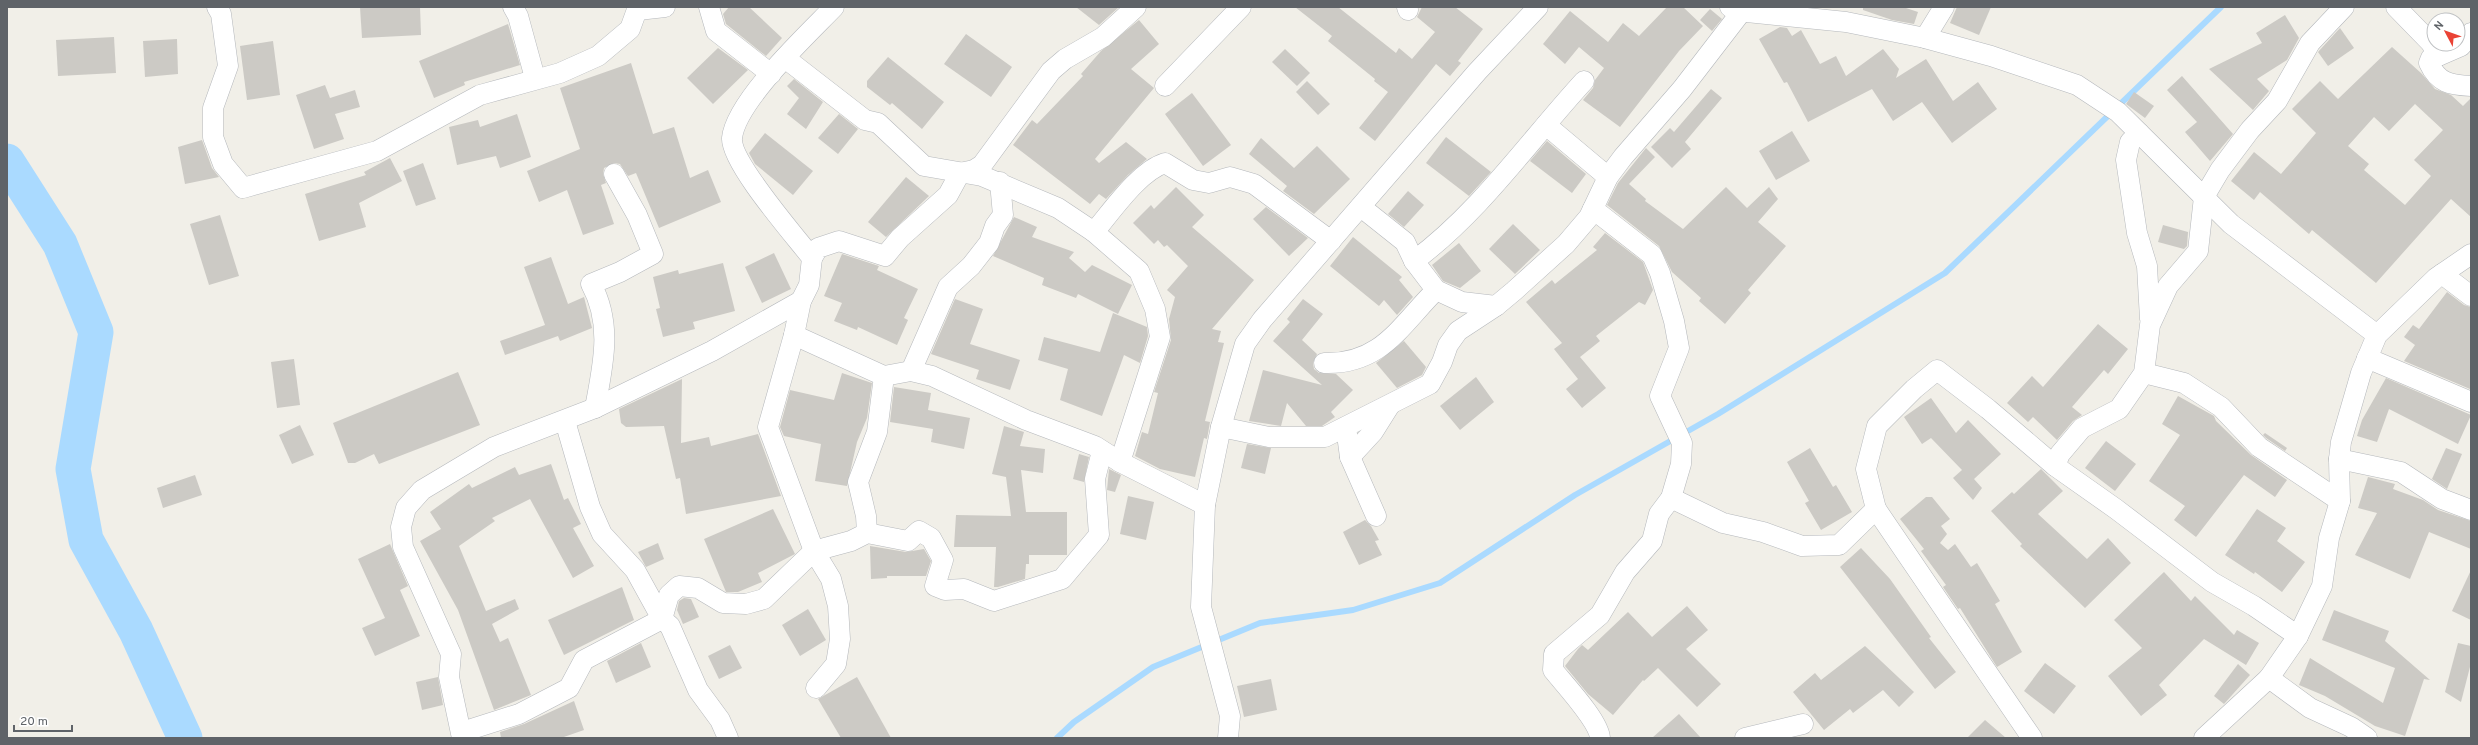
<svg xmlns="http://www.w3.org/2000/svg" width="2478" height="745" viewBox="0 0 2478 745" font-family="Overpass,sans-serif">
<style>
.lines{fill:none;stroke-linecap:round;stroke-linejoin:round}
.stream{stroke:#aadaff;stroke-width:6}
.river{stroke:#aadaff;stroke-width:35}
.building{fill:#cccac5;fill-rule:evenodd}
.minor-casing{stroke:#b5b8bc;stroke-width:21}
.minor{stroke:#fff;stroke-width:20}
</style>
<rect width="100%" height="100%" fill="#f1efe8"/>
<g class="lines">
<!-- stream -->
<path class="stream" d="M1057 738 1074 722 1153 667 1260 623 1353 610 1440 583 1575 495 1718 414 1945 273 2221 7"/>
<!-- river -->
<path class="river" d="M7 161 60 244 96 332 73 469 86 540 136 631 185 738"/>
</g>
<!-- building -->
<g class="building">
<path d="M360 7H420L421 35 362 38Z"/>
<path d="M729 7H749L782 38 766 56 726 24 723 14Z"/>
<path d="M1076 7H1119L1099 25Z"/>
<path d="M1295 7H1338L1396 53 1399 48 1412 59 1435 32 1417 17 1422 7H1455L1483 29 1458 61 1461 63 1450 76 1436 64 1375 141 1359 128 1388 92 1374 81 1375 79 1328 41 1332 36Z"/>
<path d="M1667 7H1683L1703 26 1679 51 1620 127 1583 100 1593 88 1595 80 1604 68 1579 47 1565 64 1543 44 1570 11 1608 42 1623 23 1639 36Z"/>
<path d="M1863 7H1903L1918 12 1914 24 1892 20 1863 10Z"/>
<path d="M1957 7H1991L1979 35 1950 23Z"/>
<path d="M1710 9 1722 19 1712 31 1700 20Z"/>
<path d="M2285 15 2299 38 2287 60 2257 79 2269 91 2253 110 2209 69 2262 43 2256 33Z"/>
<path d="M1139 20 1159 44 1131 69 1154 88 1095 159 1099 163 1126 142 1147 159 1128 175 1106 199 1099 194 1090 204 1013 145 1032 120 1037 124 1083 76 1081 74 1101 51Z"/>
<path d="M508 24 520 65 464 82 465 85 434 98 419 61Z"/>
<path d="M1780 27 1787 28 1792 36 1801 30 1820 64 1836 56 1846 76 1883 49 1899 69 1896 78 1926 59 1953 101 1978 82 1997 109 1952 143 1922 102 1893 121 1872 89 1808 122 1787 82 1784 83 1759 39Z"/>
<path d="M2340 28 2354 48 2328 66 2318 52Z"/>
<path d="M966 34 1012 67 991 97 944 64Z"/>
<path d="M114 37 116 73 58 76 56 40Z"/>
<path d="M177 39 178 74 145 77 143 41Z"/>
<path d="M273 41 280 95 247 100 240 46Z"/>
<path d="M2392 47 2421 73 2435 89 2451 95 2463 106 2471 98V217L2451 199 2376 283 2312 230 2309 234 2260 192 2254 200 2231 181 2254 152 2281 174 2316 133 2292 109 2320 81 2338 99ZM2415 104 2443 130 2414 160 2431 176 2405 205 2364 170 2369 164 2348 146 2374 117 2389 131Z"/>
<path d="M718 48 748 70 713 104 687 78Z"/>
<path d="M1285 49 1310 73 1297 86 1272 62Z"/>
<path d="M888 57 944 102 922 129 892 103 890 105 867 87V81Z"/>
<path d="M631 63 653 134 674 127 690 178 708 170 721 202 659 228 636 173 628 176 620 164 614 163 604 168 603 174 606 183 601 185 614 224 583 235 567 190 539 202 527 171 580 149 560 88Z"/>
<path d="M2182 76 2233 134 2210 161 2185 132 2197 122 2167 90Z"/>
<path d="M794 79 823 102 806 129 787 114 799 98 787 86Z"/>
<path d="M1307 81 1330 104 1318 115 1296 92Z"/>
<path d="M325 85 330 98 355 90 360 107 335 114 344 139 314 149 296 95Z"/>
<path d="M1711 89 1722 98 1685 142 1691 149 1672 168 1651 147 1670 128 1674 132Z"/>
<path d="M2134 92 2154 106 2145 118 2126 104Z"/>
<path d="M1192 93 1231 145 1203 166 1165 114Z"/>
<path d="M517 114 531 157 500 168 496 156 457 165 449 127 478 120 480 127Z"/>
<path d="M839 114 858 129 838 154 818 138Z"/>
<path d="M1792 131 1810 161 1776 180 1759 151Z"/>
<path d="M765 133 813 171 793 195 755 164 749 153Z"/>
<path d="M1446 137 1491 172 1469 196 1426 163Z"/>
<path d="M1261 138 1294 168 1317 146 1350 179 1314 214 1283 191 1287 186 1249 154Z"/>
<path d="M202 140 212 168 219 177 185 184 178 147Z"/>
<path d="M1547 141 1586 174 1572 193 1530 161Z"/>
<path d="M1646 148 1655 157 1629 184 1646 199 1645 201 1683 229 1726 187 1747 208 1769 187 1778 199 1758 222 1786 246 1748 290 1751 293 1725 324 1699 301 1701 298 1672 272 1659 246 1607 205 1618 183Z"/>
<path d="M390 158 402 181 359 203 366 227 319 241 305 194 366 175 364 172Z"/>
<path d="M423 163 436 199 416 206 403 171Z"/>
<path d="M906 177 929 196 886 237 868 222Z"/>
<path d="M1176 187 1204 215 1192 227 1254 280 1212 329 1221 331 1218 342 1224 343 1205 421 1210 422 1207 439 1204 438 1195 477 1160 469 1135 456 1142 432 1148 434 1158 393 1154 392 1171 340 1169 319 1175 297 1167 290 1188 266 1167 245 1164 247 1158 240 1154 244 1133 223 1151 205 1154 209Z"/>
<path d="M1408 191 1424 205 1404 227 1388 214Z"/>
<path d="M1266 207 1308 238 1289 256 1253 219Z"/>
<path d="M220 215 239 276 209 285 190 224Z"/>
<path d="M1014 217 1037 227 1032 237 1074 252 1069 258 1085 272 1092 265 1132 285 1118 314 1078 294 1076 298 1042 285 1044 278 993 256Z"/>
<path d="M1513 224 1540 250 1515 274 1489 249Z"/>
<path d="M2163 225 2188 232 2187 246 2184 249 2158 242Z"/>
<path d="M1605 233 1643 262 1653 290 1645 305 1639 302 1596 336 1600 341 1580 357 1606 388 1582 408 1566 389 1578 379 1554 349 1562 343 1526 302 1552 280 1555 284 1597 250 1593 247Z"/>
<path d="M1353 237 1402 277 1399 280 1413 297 1397 315 1384 300 1379 306 1330 266Z"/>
<path d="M1459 243 1481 271 1460 288 1443 281 1432 265Z"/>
<path d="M774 253 791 289 762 303 745 267Z"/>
<path d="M842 254 879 266 877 270 918 289 904 318 908 320 897 345 858 327 857 330 834 321 842 303 824 296Z"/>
<path d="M551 257 568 304 584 297 592 328 560 341 558 336 505 355 500 341 545 325 524 267Z"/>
<path d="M723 263 735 311 693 322 695 329 663 337 656 309 660 308 653 277 678 270 679 274Z"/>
<path d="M2447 292 2464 305 2471 307 2470 389 2404 361 2415 345 2404 337 2413 325 2419 329Z"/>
<path d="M955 299 983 309 970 344 1020 360 1010 390 976 379 979 370 931 354Z"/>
<path d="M1303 299 1323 314 1302 340 1317 354 1313 363 1314 369 1319 373 1336 374 1353 390 1331 412 1335 417 1322 426H1306L1287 403 1281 426 1249 421 1263 370 1322 385 1273 341 1290 322 1287 319Z"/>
<path d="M1113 313 1147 327 1148 336 1140 363 1124 355 1102 416 1060 400 1068 369 1038 360 1044 337 1100 352Z"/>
<path d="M2098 324 2128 349 2108 374 2104 370 2072 407 2082 415 2073 421 2057 440 2033 417 2028 422 2007 403 2032 376 2043 387Z"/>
<path d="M1404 341 1426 367 1422 375 1397 388 1376 363Z"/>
<path d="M294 359 300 405 277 408 271 362Z"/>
<path d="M458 372 480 425 379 464 374 454 355 463H348L333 423Z"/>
<path d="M842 373 872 383 867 418 857 442 847 486 815 481 821 444 784 436 780 427 790 390 834 400Z"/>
<path d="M1476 377 1494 402 1460 430 1440 406Z"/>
<path d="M2386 378 2471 415 2458 444 2389 409 2377 442 2357 436 2362 420Z"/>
<path d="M682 379 681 443 709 437 711 446 758 434 781 496 686 514 680 478 676 479 664 426 626 427 621 423 619 409Z"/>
<path d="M894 387 931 393 928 410 970 418 964 449 931 442 933 429 890 422Z"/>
<path d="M2178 396 2214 416 2216 421 2251 455 2287 480 2275 497 2244 475 2196 537 2174 520 2185 506 2149 481 2180 435 2162 424Z"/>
<path d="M1931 398 1956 433 1968 420 2001 454 1974 479 1982 488 1973 500 1953 478 1962 470 1931 438 1922 444 1904 417Z"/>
<path d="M300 425 314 455 292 464 279 435Z"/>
<path d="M1004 426 1024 432 1020 446 1045 449 1043 473 1021 470 1026 512H1067V555H1029V564H1026L1025 579 998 587H994L996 547H954L956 515 1011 516 1006 477 992 474Z"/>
<path d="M2265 433 2287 448 2285 451 2266 438 2263 435Z"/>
<path d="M2106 441 2136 464 2115 491 2085 468Z"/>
<path d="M1247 444 1271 448 1265 474 1241 468Z"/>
<path d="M1810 448 1833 487 1836 485 1852 512 1821 530 1805 503 1809 501 1787 462Z"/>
<path d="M2446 448 2462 454 2447 489 2432 479Z"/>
<path d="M1079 454 1089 457 1084 482 1073 479Z"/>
<path d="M551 464 564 500 568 498 581 524 573 528 594 566 573 578 530 499 492 518 495 521 459 546 486 611 515 599 519 609 492 624 500 642 508 638 531 695 494 710 458 610 420 541 441 529 430 512 469 484 472 488 515 467 519 475Z"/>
<path d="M1109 469 1121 475 1115 492 1107 490Z"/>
<path d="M2041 469 2063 491 2038 514 2087 559 2108 538 2131 563 2085 608 2020 546 2022 544 1991 511 2012 492 2014 494Z"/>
<path d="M195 475 202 495 163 508 157 488Z"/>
<path d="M2368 477 2395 484 2393 489 2423 500 2438 510 2471 521V549L2429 532 2410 579 2355 555 2377 513 2358 508Z"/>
<path d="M1128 496 1154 502 1146 540 1120 534Z"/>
<path d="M1926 497H1932L1950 519 1941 526 1947 534 1940 543 1948 550 1955 544 1971 567 1977 563 2000 601 1995 604 2022 652 1997 667 1960 608 1958 609 1943 587 1946 585 1921 551 1924 549 1900 519Z"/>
<path d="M773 509 795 554 758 573 762 582 738 592H726L704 539Z"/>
<path d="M2257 509 2286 528 2277 541 2305 562 2282 592 2255 572 2254 574 2225 555Z"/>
<path d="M1365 520 1371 526 1379 540 1375 541 1382 555 1359 565 1343 532Z"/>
<path d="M658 543 664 559 646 567 638 552Z"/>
<path d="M390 544 408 586 400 590 420 636 375 656 362 628 385 618 358 559Z"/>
<path d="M870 546 906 552 924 549 931 561 926 576H887V578L871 579Z"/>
<path d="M1861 548 1890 579 1931 637 1929 638 1956 672 1935 689 1840 567Z"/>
<path d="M2471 570V620L2452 611Z"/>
<path d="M2164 572 2191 601 2195 596 2234 635 2237 630 2259 643 2246 665 2204 639 2159 685 2167 695 2141 716 2108 676 2142 648 2114 620Z"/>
<path d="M622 587 634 620 564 655 548 620Z"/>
<path d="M684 598 691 599 699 617 683 624 677 610 679 601Z"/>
<path d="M1687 606 1708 630 1686 649 1721 684 1697 707 1658 668 1644 681 1643 680 1613 715 1588 694 1565 666 1578 649 1582 645 1588 650 1628 612 1652 637Z"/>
<path d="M808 609 826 640 800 656 782 625Z"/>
<path d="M2334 610 2389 631 2385 641 2430 680 2424 679 2405 736 2375 726 2325 696 2299 685 2310 658 2383 703 2395 668 2322 640Z"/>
<path d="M641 643 651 667 616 683 607 661Z"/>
<path d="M2458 643 2471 646V663L2461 702 2445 692Z"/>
<path d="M730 645 742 668 719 679 708 656Z"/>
<path d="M1865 646 1914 692 1899 707 1883 690 1853 713 1850 709 1824 730 1793 692 1815 673 1821 680Z"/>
<path d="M2045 663 2076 686 2054 714 2024 691Z"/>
<path d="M2238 664 2250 675 2224 704 2214 696Z"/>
<path d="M438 677 443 705 422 710 416 682Z"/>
<path d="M857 677 891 738H841L818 699Z"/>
<path d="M1271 679 1277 710 1244 717 1237 686Z"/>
<path d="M574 701 584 730 561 738H501L500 732 524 724Z"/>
<path d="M1679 714 1701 738H1652Z"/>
<path d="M1985 720 2006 738H1967Z"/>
</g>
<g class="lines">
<!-- minor casing -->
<g class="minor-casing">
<g id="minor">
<path d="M217 7 221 14 228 66 213 108V137L223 164 243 188 377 151 480 95 560 73 598 56 630 29 638 7"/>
<path d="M513 7 518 16 535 78"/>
<path d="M709 7 716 31 771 74"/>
<path d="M1407 7 1408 10"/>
<path d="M1730 7 1737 11 1846 22 1925 38 1991 56 2077 85 2118 112 2231 224 2377 335"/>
<path d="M2396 7 2431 43 2438 56 2431 58 2429 63C2438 83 2450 85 2471 86"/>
<path d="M638 10 665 7"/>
<path d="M1925 38 1944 7"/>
<path d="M2438 56 2461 46 2471 33"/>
<path d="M785 58 865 120 878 123 924 166 982 176 1058 208 1094 232 1139 271 1155 309 1160 337 1120 462"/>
<path d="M1165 86 1241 7"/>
<path d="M1546 125 1608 177"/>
<path d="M2139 133 2130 142 2126 160 2137 233 2147 266 2150 319"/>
<path d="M1361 207 1405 242 1414 261 1436 290 1462 302 1496 306"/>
<path d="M1593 209 1652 255 1660 273 1674 321 1679 348 1660 396 1682 443 1681 464 1671 498 1659 514 1652 541 1625 572 1600 615 1554 654 1553 670C1565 685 1599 721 1600 738"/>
<path d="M1094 232C1112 211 1139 171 1165 163L1193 180 1209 183 1230 177 1254 184 1331 241"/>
<path d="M812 258 818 248 839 241 885 256 900 238 948 195 960 173 974 170 982 165 1051 71 1065 59 1103 37 1136 7"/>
<path d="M1414 261C1481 211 1528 142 1584 81"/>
<path d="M2442 274 2471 296"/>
<path d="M794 335 884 376 911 371 932 376 1026 420 1095 446 1120 462 1205 505"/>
<path d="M2367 358 2471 402"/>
<path d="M1324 363C1381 365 1400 326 1436 290"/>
<path d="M911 371 948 287 971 266 989 243 995 226 1003 215 1000 182"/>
<path d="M2144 373 2184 383 2221 407 2259 447 2340 501"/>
<path d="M595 408C603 365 613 324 591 284L620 272 653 254 637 215 614 174"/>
<path d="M565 421 590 507 602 534 635 570 662 619 670 626 698 690 720 720 728 738"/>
<path d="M1221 427 1269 437H1325L1430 384 1442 362 1448 345 1458 331 1496 306 1514 291 1566 244 1589 217 1608 177 1623 157 1682 89 1742 11"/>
<path d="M1346 427 1350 457 1376 516"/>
<path d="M1350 457 1373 432 1390 405"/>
<path d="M2339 459 2401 472 2442 499 2471 510"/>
<path d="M2055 466 2116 509 2212 582 2254 606 2298 636"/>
<path d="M1671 498 1723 523 1763 532 1802 546 1839 545 1876 509 1866 469 1877 426 1914 389 1937 370 1988 409 2055 466 2060 454 2082 428 2119 409 2144 373 2150 325 2168 286 2198 251 2204 197 2220 170 2250 130 2277 101 2310 43 2344 7"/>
<path d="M1876 509 2032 738"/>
<path d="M867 533 866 516 858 482 877 432 884 376"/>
<path d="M2269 678 2310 708 2351 727 2367 738"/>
<path d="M816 688 836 664 840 639 838 606 831 579 814 551 768 427 794 335 801 301 809 285 812 258C795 236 730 162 732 138 736 101 807 35 834 7"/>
<path d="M462 732 519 714 569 688 584 660 662 619 669 595 679 586 698 588 723 603 746 604 764 599 814 551 851 541 867 533 908 541 919 531 931 538 943 560 935 586 945 590 964 589 994 601 1062 579 1099 535 1095 479 1102 451"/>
<path d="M462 738 449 677 451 654 403 547 401 527 406 508 422 490 494 447 595 408 712 351 801 301"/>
<path d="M1228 738 1230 716 1201 607 1205 505 1221 427 1245 344 1262 320 1477 72 1538 7"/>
<path d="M1745 738 1803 724"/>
<path d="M2204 738 2269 678 2298 636 2322 586 2329 538 2340 501 2339 459 2341 442 2361 373 2377 335 2436 278 2471 254"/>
</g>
</g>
<!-- minor -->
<use href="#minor" class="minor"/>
</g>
<!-- border -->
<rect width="2478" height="745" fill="none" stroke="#5f6368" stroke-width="16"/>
<!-- north arrow -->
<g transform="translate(2446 32) rotate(311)"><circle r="19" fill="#ffffff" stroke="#bfc1c3"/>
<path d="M0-3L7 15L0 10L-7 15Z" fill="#ea4335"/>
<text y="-6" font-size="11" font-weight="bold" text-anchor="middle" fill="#5f6368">N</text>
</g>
<!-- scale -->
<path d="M14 725v6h58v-6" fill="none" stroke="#5f6368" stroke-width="2"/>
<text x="20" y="725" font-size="12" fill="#5f6368" stroke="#ffffff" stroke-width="3" paint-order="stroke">20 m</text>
</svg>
